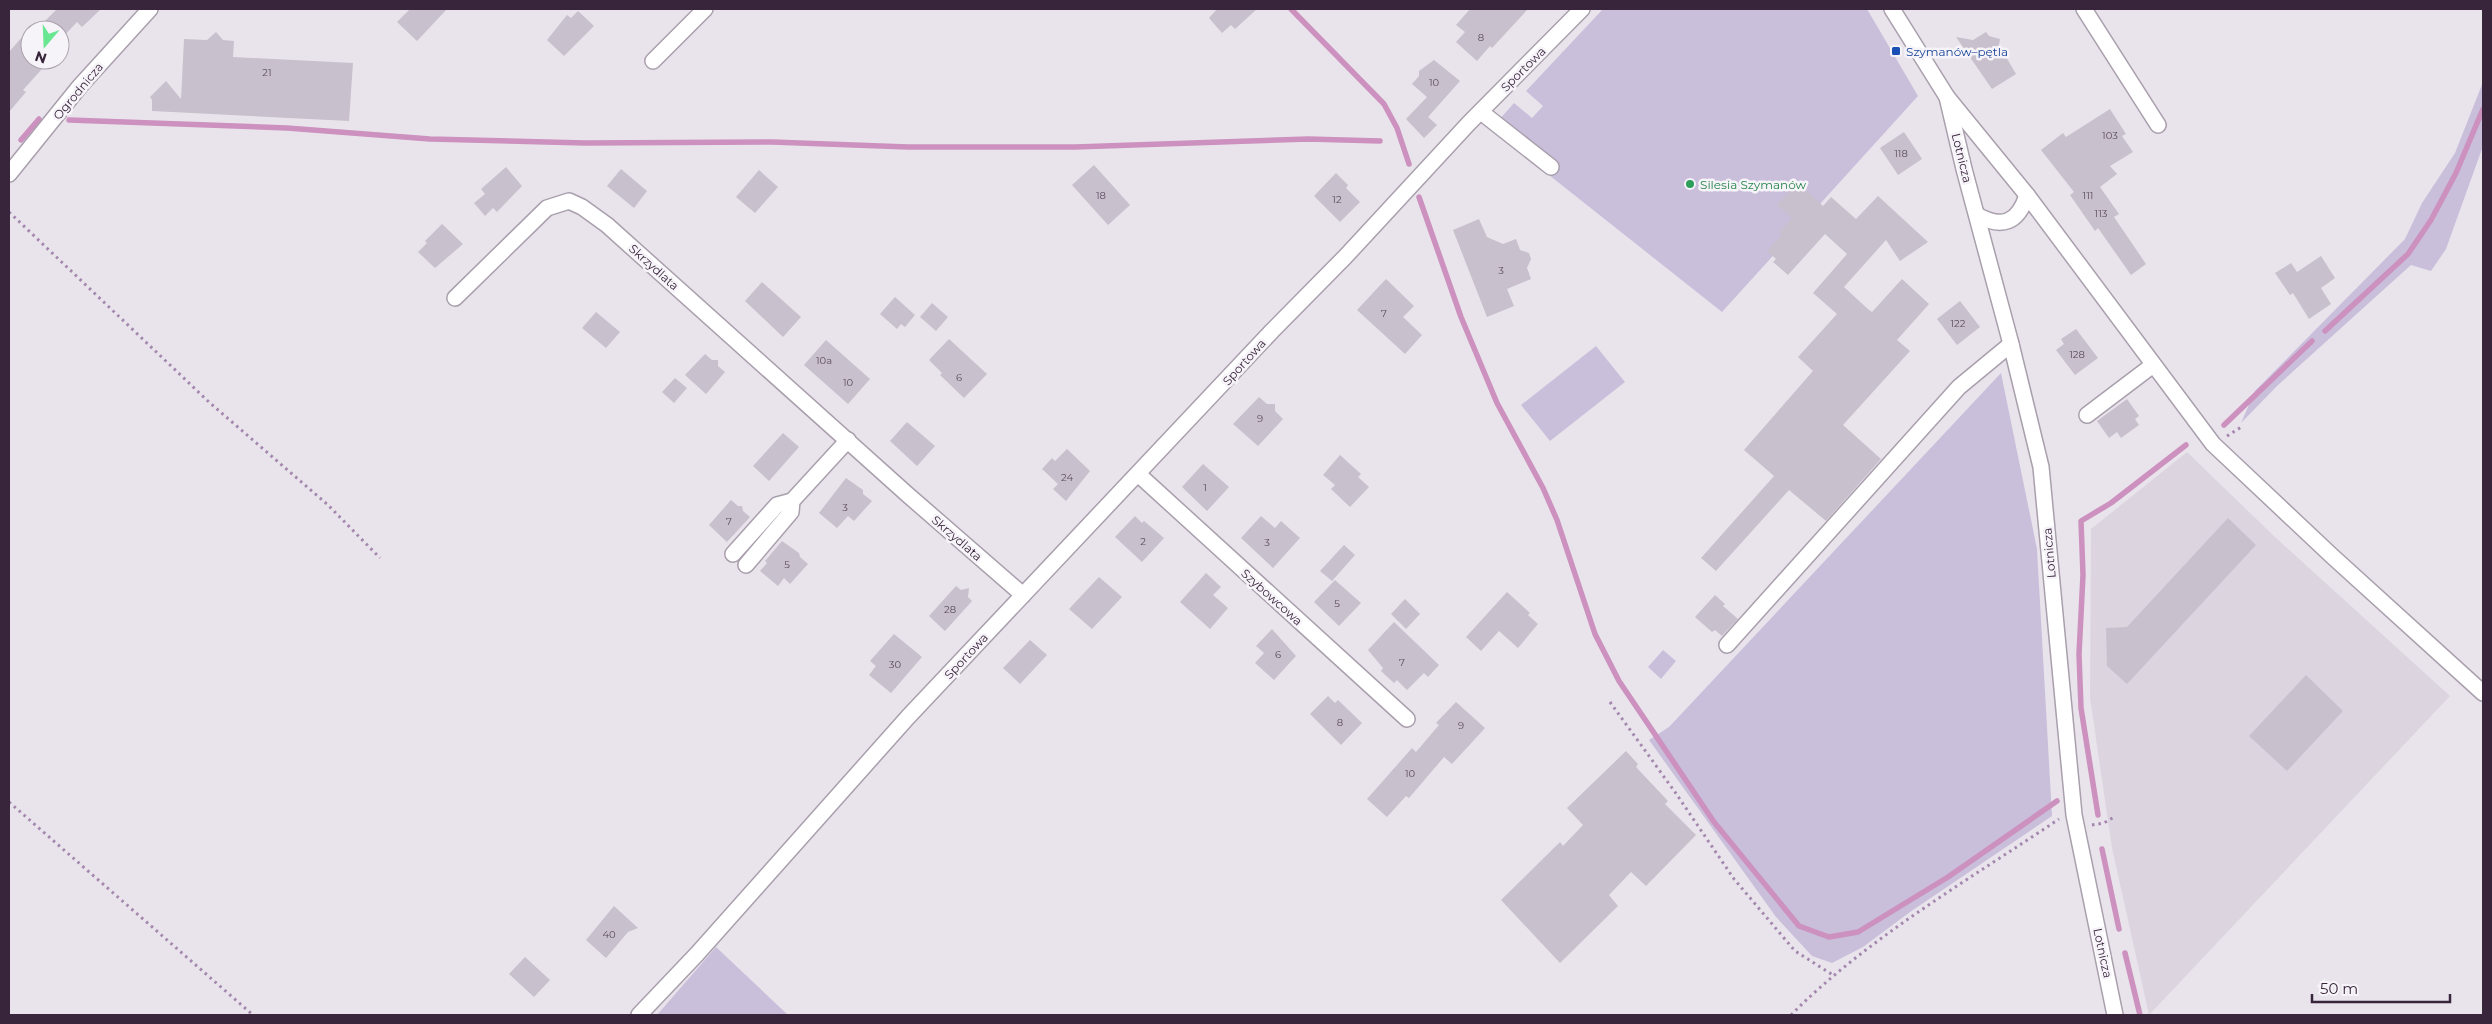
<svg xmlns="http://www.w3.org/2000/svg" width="2492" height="1024" viewBox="0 0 2492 1024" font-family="Montserrat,sans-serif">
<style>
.built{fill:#dcd5e0}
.green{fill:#c9bfdb}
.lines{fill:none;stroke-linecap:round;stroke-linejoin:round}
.stream{stroke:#cc91be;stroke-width:5.5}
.building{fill:#c8c0cd}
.minor-casing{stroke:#a99fad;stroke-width:18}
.path{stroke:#a487ad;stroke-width:3;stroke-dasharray:2.5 4;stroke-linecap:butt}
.minor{stroke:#fff;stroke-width:15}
.transit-dot{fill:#1a4fb4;stroke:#f7f4f9;stroke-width:2}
.leisure-dot{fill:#2e9e5b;stroke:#f7f4f9;stroke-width:2}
.labels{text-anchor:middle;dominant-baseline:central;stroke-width:5;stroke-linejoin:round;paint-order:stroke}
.number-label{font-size:10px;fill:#5c4c60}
.transit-label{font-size:12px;fill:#164399;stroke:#f7f4f9;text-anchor:start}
.street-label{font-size:12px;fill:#38253c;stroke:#f7f4f9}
.leisure-label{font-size:12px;fill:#27864d;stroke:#f7f4f9;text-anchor:start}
</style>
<rect width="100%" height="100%" fill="#e9e4ec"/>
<!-- built -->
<path class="built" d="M2187 452 2276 538 2450 696 2149 1015 2112 848 2090 698 2091 529Z"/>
<!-- green -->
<g class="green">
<path d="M1603 9H1867L1918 96 1722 312 1491 129 1514 103 1532 118 1543 106 1526 91Z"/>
<path d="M2483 82V146L2446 249 2431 271 2411 265 2277 386 2241 423 2255 391 2405 239 2422 203 2455 153Z"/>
<path d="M1596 346 1625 382 1550 441 1521 405Z"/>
<path d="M2001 373 2037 549 2052 816 1910 912 1863 947 1832 963 1812 956 1776 917 1649 740 1669 727Z"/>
<path d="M1663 650 1676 661 1661 679 1648 667Z"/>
<path d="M716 947 788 1015H657Z"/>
</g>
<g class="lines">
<!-- stream -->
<g class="stream">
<path d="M1291 9 1384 104 1397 128 1409 164"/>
<path d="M69 120 287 128 430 139 585 143 772 142 908 147H1075L1308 139 1380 141"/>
<path d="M21 140 39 119"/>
<path d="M1419 197 1461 317 1497 403 1543 488 1557 520 1595 634 1619 681 1714 822 1799 926 1829 937 1858 932 1948 877 2057 801"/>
<path d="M2325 331 2408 254 2431 220 2456 173 2483 109"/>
<path d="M2224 425 2312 341"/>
<path d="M2098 815 2081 708 2079 654 2083 575 2081 521 2111 503 2186 445"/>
<path d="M2102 849 2119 929"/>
<path d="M2125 953 2140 1015"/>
</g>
</g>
<!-- building -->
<g class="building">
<path d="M57 9H101L82 27 77 22 60 40V30H36Z"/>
<path d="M410 9H447L417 41 397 22Z"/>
<path d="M1217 9H1257L1235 29 1231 25 1222 33 1209 18Z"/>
<path d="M1470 9H1528L1492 48 1490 46 1477 61 1456 42 1465 32 1456 25Z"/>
<path d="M578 11 594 26 564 56 547 40 567 15 571 18Z"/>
<path d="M216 32 223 40 234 41 233 57 353 63 349 121 152 111V100L150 97 166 81 181 99 184 39 207 40Z"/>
<path d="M1986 32 1989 36 2000 39 1999 45 2016 74 1992 89 1956 37 1973 40Z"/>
<path d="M23 36 30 43V60H50L23 90 26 92 9 112V52Z"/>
<path d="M1434 60 1460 81 1428 117 1437 125 1424 138 1406 119 1427 97 1412 84 1419 76V71Z"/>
<path d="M2110 109 2126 134 2122 136 2133 152 2110 166 2117 174 2100 187 2119 214 2114 217 2146 264 2131 275 2098 228 2095 231 2070 195 2074 192 2041 150 2063 133 2066 137Z"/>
<path d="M1904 132 1922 159 1898 175 1880 148Z"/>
<path d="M1094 165 1130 205 1108 225 1072 185Z"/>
<path d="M506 167 522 186 497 212 493 208 485 216 474 203 485 194 481 189Z"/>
<path d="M621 169 647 191 634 208 607 186Z"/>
<path d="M759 170 778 187 755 213 736 197Z"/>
<path d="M1336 173 1348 185 1346 188 1360 202 1340 222 1314 196Z"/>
<path d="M1798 182 1823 206 1831 197 1856 219 1878 196 1928 242 1900 261 1886 240 1844 287 1869 310 1872 312 1902 279 1929 304 1897 340 1910 351 1843 425 1881 459 1826 521 1789 490 1716 571 1701 558 1774 476 1744 450 1813 371 1798 357 1837 314 1813 293 1847 254 1825 234 1788 275 1773 262 1776 259 1767 251 1782 234 1779 232 1792 218 1777 205Z"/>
<path d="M1479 219 1487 237 1503 244 1516 239 1520 250 1529 253 1531 259 1527 268 1531 279 1507 289 1514 306 1487 317 1453 230Z"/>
<path d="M442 224 463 244 435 268 418 252 427 243 425 241Z"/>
<path d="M2321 256 2335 278 2321 288 2331 304 2309 319 2293 293 2290 295 2275 273 2291 263 2297 272Z"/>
<path d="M1386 279 1414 306 1403 317 1422 335 1405 354 1357 310Z"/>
<path d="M762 282 801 317 783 337 745 301Z"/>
<path d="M895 297 915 315 905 327 901 324 897 329 880 314Z"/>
<path d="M1960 301 1980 327 1957 345 1937 319Z"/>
<path d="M932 303 948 317 936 331 920 317Z"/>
<path d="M596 312 620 332 606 348 582 328Z"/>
<path d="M2076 329 2098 358 2075 375 2056 350 2064 344 2061 339Z"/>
<path d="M949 339 987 374 964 398 940 375 942 373 929 360Z"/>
<path d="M826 340 870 379 848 404 804 365Z"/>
<path d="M705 354 712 360H718V366L725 372 706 394 685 375Z"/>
<path d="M675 378 687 388 674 403 662 392Z"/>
<path d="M1259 397 1267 404H1275V411L1283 419 1258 446 1233 424Z"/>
<path d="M2127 399 2139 416 2135 419 2139 425 2121 438 2117 432 2109 438 2097 421Z"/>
<path d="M907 422 935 446 917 466 890 441Z"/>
<path d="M783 433 799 447 769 481 753 466Z"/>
<path d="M1067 449 1090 471 1066 501 1053 489 1058 484 1042 469 1052 458 1055 461Z"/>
<path d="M1340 455 1361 474 1358 477 1369 487 1350 507 1331 489 1335 485 1323 475Z"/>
<path d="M1203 464 1229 487 1207 511 1182 487Z"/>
<path d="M846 478 863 490V494L872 501 854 521 848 516 837 528 819 513Z"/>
<path d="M731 500 738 506H742L743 511 750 517 727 542 709 525Z"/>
<path d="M1135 516 1142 523 1144 521 1164 538 1142 562 1115 537Z"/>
<path d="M1261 516 1275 528 1281 521 1300 538 1273 568 1241 538Z"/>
<path d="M2228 518 2256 545 2127 684 2107 666 2106 628 2127 627Z"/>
<path d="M782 541 799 553 800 557 808 564 790 584 784 578 778 586 760 571 767 563 765 561Z"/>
<path d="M1344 545 1355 555 1332 581 1320 571Z"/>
<path d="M1206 573 1221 587 1213 595 1228 608 1210 629 1180 602Z"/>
<path d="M1099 577 1122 597 1092 629 1069 609Z"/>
<path d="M1335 580 1361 603 1339 626 1314 602Z"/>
<path d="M956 586 961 590 969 588 968 597 972 601 945 631 929 616Z"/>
<path d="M1507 592 1530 613 1528 615 1538 624 1518 648 1499 631 1481 651 1466 637Z"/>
<path d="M1715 595 1725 604 1723 606 1738 619 1722 636 1715 630 1712 632 1695 617Z"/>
<path d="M1405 599 1420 614 1406 629 1391 614Z"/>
<path d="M1394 622 1439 665 1428 677 1424 673 1407 690 1397 680 1394 683 1381 671 1383 668 1368 650Z"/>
<path d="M1272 629 1296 656 1274 680 1255 663 1264 653 1256 646Z"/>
<path d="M894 634 922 657 891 693 869 675 876 666 870 661Z"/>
<path d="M1030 640 1047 655 1020 684 1003 668Z"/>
<path d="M2306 675 2343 711 2287 771 2249 736Z"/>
<path d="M1328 696 1335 703 1338 700 1362 723 1341 745 1310 714Z"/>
<path d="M1456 702 1485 728 1452 764 1444 757 1409 798 1406 796 1387 817 1367 799 1412 748 1416 752 1439 725 1436 723Z"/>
<path d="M1626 751 1638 764 1636 767 1668 801 1665 804 1696 835 1646 886 1631 872 1609 895 1618 906 1560 963 1501 900 1560 842 1563 846 1583 825 1567 808Z"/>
<path d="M614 906 638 928 628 932 606 958 586 940Z"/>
<path d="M525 957 550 980 534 997 509 974Z"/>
</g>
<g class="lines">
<!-- minor casing -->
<g class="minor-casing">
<g id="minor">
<path d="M1892 9 1947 97 2027 195 2213 444 2332 556 2483 693"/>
<path d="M2084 9 2158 125"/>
<path d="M653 61 705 9"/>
<path d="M1947 97 1964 169 2011 344 2041 467 2074 815 2115 1015"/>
<path d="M1481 112 1551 167"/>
<path d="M9 174 80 86 150 9"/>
<path d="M1977 215C2002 229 2018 223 2027 195"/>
<path d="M455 298 547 208 569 201 582 207 607 225 908 495 1023 595"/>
<path d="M2087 415 2153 365"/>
<path d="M1138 474 1407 719"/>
<path d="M733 554 777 505 792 501"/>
<path d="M746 565 791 512 792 501 848 440"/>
<path d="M1727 645 1959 387 2011 344"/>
<path d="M639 1015 697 954 908 717 1272 331 1345 257 1469 123 1582 9"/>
</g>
</g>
<!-- path -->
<g class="path">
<path d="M9 212 210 403 328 505 380 558"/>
<path d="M2227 436 2243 426"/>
<path d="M1610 702 1675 792 1734 879 1795 951 1833 975"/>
<path d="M9 802 253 1015"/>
<path d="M2092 825 2104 823 2114 817"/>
<path d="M1791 1015C1866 939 1970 879 2059 819"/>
</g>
<!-- minor -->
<use href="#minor" class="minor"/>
</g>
<!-- markers -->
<rect class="transit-dot" x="1891" y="46" width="10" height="10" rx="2.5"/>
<circle class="leisure-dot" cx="1690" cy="184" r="5"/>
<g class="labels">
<!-- number labels -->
<g class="number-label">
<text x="1481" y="37">8</text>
<text x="267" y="72">21</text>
<text x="1434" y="82">10</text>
<text x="2110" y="135">103</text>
<text x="1901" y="153">118</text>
<text x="1101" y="195">18</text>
<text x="2088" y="195">111</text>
<text x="1337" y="199">12</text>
<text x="2101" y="213">113</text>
<text x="1501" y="270">3</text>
<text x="1384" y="313">7</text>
<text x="1958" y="323">122</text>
<text x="2077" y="354">128</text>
<text x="824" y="360">10a</text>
<text x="959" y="377">6</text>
<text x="848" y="382">10</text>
<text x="1260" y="418">9</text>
<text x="1067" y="477">24</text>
<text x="1205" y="487">1</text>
<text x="845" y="507">3</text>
<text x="729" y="521">7</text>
<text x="1143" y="541">2</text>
<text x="1267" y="542">3</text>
<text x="787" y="564">5</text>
<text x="1337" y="603">5</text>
<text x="950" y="609">28</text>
<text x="1278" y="654">6</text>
<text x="1402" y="662">7</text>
<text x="895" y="664">30</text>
<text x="1340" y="722">8</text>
<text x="1461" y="725">9</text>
<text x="1410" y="773">10</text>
<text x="609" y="934">40</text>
</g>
<!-- transit labels -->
<g class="transit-label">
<text x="1906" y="51">Szymanów–pętla</text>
</g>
<!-- street labels -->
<g class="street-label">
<text transform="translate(1523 69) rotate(-45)">Sportowa</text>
<text transform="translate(78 91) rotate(-50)">Ogrodnicza</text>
<text transform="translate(1962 158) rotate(76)">Lotnicza</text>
<text transform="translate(654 267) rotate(42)">Skrzydlata</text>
<text transform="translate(1244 362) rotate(-48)">Sportowa</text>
<text transform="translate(957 538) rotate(41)">Skrzydlata</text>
<text transform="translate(2049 553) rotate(-95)">Lotnicza</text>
<text transform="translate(1272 597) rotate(42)">Szybowcowa</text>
<text transform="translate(966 656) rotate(-47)">Sportowa</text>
<text transform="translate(2103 953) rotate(78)">Lotnicza</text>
</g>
<!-- leisure labels -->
<g class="leisure-label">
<text x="1700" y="184">Silesia Szymanów</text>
</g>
</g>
<!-- border -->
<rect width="2492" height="1024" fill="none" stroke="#38253c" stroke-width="20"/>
<!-- north arrow -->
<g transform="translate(45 45) rotate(199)"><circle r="24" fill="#f7f4f9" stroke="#aba1ad"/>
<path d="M0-4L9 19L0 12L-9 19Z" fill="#68e692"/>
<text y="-8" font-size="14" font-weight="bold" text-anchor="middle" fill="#38253c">N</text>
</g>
<!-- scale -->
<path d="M2312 994v8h138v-8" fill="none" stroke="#38253c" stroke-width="2.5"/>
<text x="2320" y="994" font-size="15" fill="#38253c" stroke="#f7f4f9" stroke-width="4" paint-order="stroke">50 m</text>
</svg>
